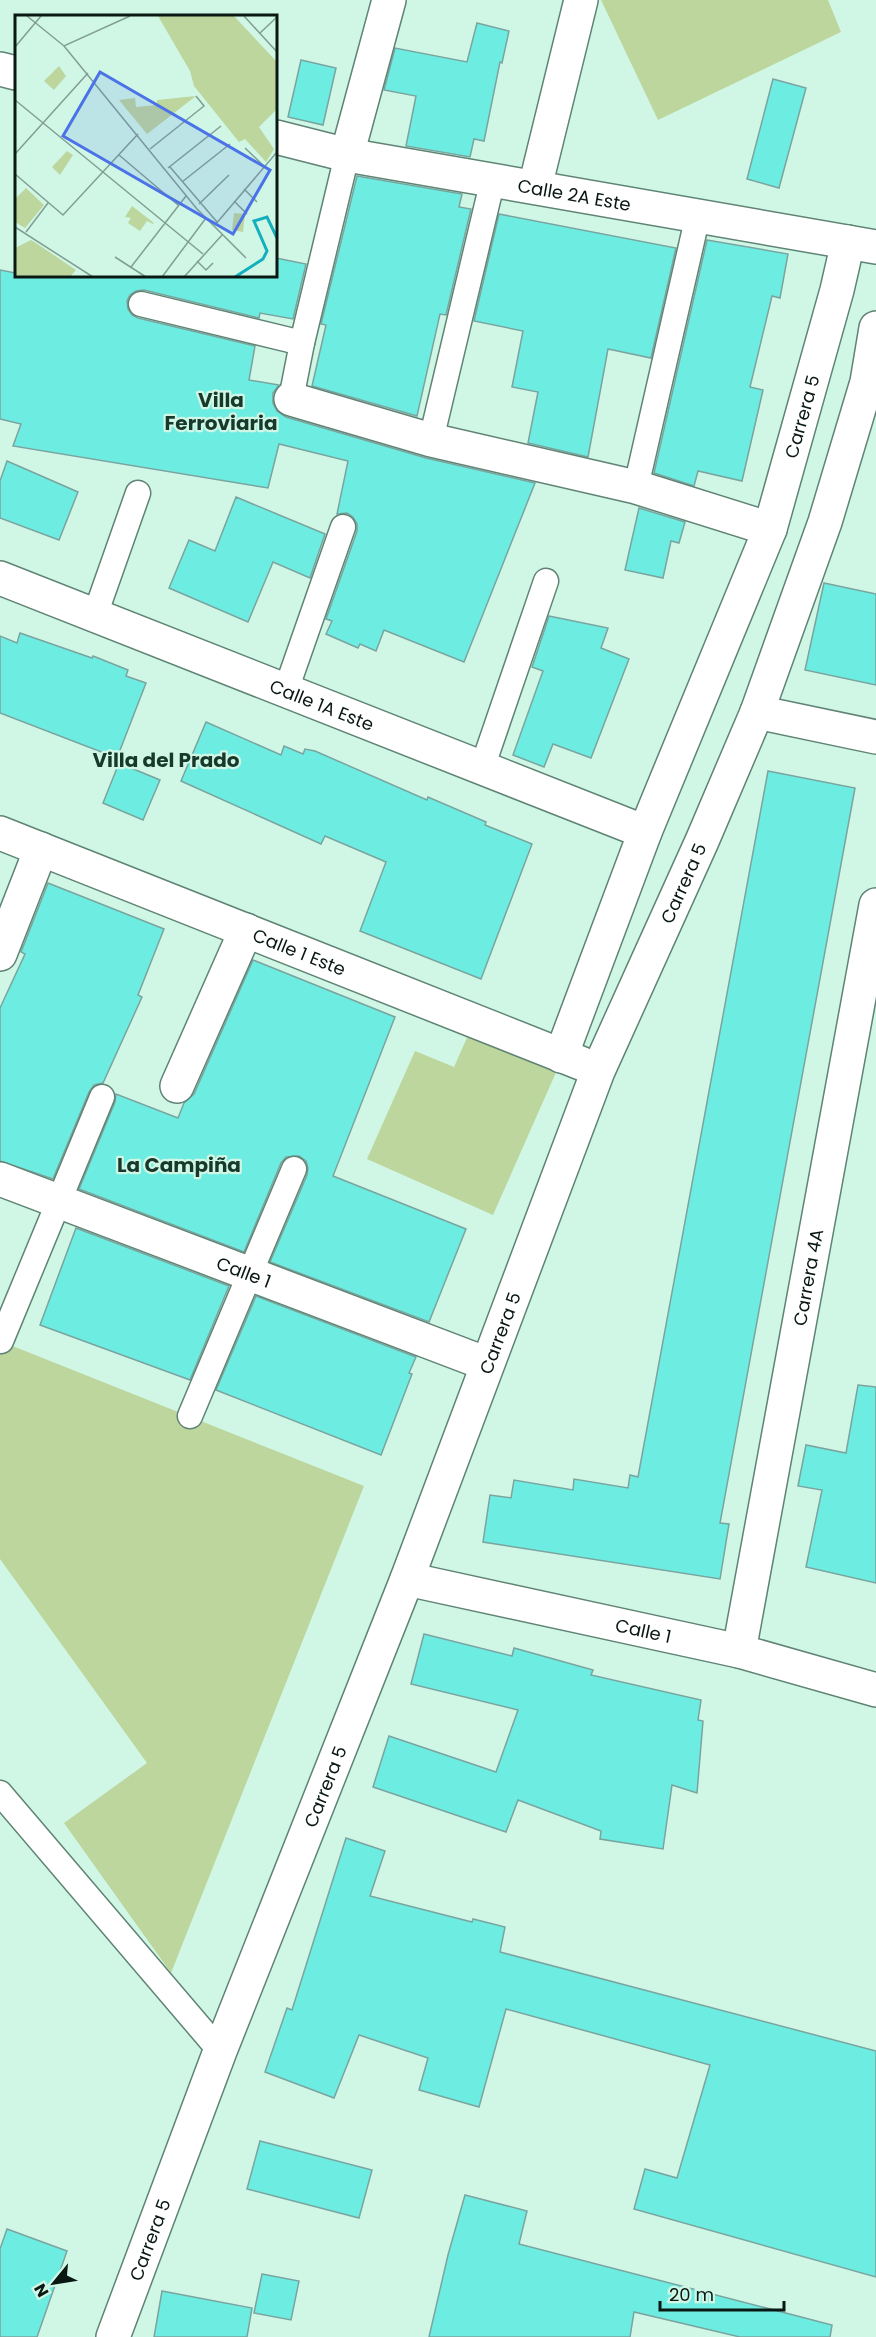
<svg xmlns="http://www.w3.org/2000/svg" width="876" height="2337" viewBox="0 0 876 2337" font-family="Poppins,sans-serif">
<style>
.green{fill:#bdd69d}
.building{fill:#6dede1;stroke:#7aa49f;stroke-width:1.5}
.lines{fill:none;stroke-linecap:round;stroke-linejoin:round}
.lane-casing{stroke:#5f8374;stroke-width:27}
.street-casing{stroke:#5f8374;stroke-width:36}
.lane{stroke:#fff;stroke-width:24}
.street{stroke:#fff;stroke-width:33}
.labels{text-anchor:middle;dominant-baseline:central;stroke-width:4.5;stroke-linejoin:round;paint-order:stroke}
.street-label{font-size:18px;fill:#0a1813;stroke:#d0f7e6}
.neighbourhood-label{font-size:20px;font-weight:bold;fill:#17392c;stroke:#d0f7e6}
.inset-river{fill:none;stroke:#14afbf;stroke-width:3}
.inset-road{fill:none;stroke:#819e92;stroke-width:1.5}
.view{fill:#4b72e6;fill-opacity:0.15;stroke:#4b72e6;stroke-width:3}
.inset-edge{fill:none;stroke:#0a1813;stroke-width:3}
</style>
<rect width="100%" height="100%" fill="#d0f7e6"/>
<!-- green -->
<g class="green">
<path d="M601 0H828L841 32 658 120Z"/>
<path d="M474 1022 561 1061 493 1215 367 1159 415 1051 454 1067Z"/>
<path d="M0 1341 364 1486 171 1973 64 1823 147 1763 0 1559Z"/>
</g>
<!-- building -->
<g class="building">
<path d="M477 23 509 31 502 63 500 62 484 141 474 139 470 157 406 146 416 96 384 90 395 48 467 62Z"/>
<path d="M301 60 336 68 323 125 288 117Z"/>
<path d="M773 79 806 88 779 188 747 179Z"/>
<path d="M357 176 462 194 459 207 471 209 446 315 440 314 417 416 312 386 326 325 321 324Z"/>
<path d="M499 214 676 248 651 358 608 349 588 457 528 443 538 392 512 387 523 331 474 321Z"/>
<path d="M707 240 788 254 780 298 772 296 750 387 763 390 742 481 698 471 694 486 654 473Z"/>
<path d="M276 258 306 264 293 319 260 313 259 318 144 290 136 291 130 295 127 301 128 309 132 315 138 318 255 346 249 380 279 385 273 393V403L277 411 286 417 426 458 535 483 464 662 384 630 376 651 360 644 358 648 326 634 332 621 326 619 357 531V524L353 517 347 513 337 514 348 461 279 444 268 488 13 446 21 424 0 419V270L16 273V276H276Z"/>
<path d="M7 461 78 492 59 540 0 518V481Z"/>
<path d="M236 497 325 534 310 578 273 562 248 622 169 588 189 540 215 551Z"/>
<path d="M639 508 685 522 679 543 671 541 663 578 625 570Z"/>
<path d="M824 583 876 594V685L805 670Z"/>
<path d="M549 616 608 628 601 648 629 659 591 758 553 744 544 767 513 755 543 671 532 667Z"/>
<path d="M20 633 92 658 93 656 128 670 126 676 146 683 117 758 0 713V636L17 643Z"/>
<path d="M206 722 281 755 284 746 303 754 305 749 315 751 427 800 428 797 486 822 485 825 532 844 481 979 360 931 386 862 325 836 321 844 181 781Z"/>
<path d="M119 763 160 780 143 820 103 803Z"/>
<path d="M768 771 855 788 720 1523 729 1524 720 1579 483 1542 490 1495 511 1498 514 1480 573 1490 574 1479 628 1488 630 1475 638 1477Z"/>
<path d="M48 883 164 929 138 995 142 997 103 1083 94 1085 89 1092 53 1179 0 1161V1008L25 954 21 952Z"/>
<path d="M253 960 395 1017 333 1176 466 1229 429 1322 270 1262 307 1175 308 1168 306 1161 299 1156 286 1157 281 1163 244 1252 79 1189 115 1102 116 1094 178 1118 184 1103 194 1094Z"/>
<path d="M76 1228 229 1286 190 1380 40 1325Z"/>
<path d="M256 1296 416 1357 409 1373 412 1374 381 1455 216 1390Z"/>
<path d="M858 1385 876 1387V1583L806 1567 822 1490 798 1486 806 1445 846 1453Z"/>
<path d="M424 1634 512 1656 514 1648 593 1670 591 1675 701 1700 698 1720 703 1721 697 1793 672 1785 663 1849 600 1839 601 1831 518 1800 506 1832 373 1787 389 1736 496 1772 518 1710 411 1684Z"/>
<path d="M346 1838 385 1851 370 1896 472 1922 473 1919 505 1927 500 1952 876 2051V2277L634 2209 645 2169 677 2178 710 2065 506 2009 479 2107 419 2090 428 2058 359 2035 334 2098 265 2072 287 2008 292 2010Z"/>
<path d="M260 2141 372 2170 359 2218 247 2189Z"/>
<path d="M465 2195 527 2211 519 2244 832 2325 830 2337H740L634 2312 630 2337H429L448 2255Z"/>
<path d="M7 2229 67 2251 37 2337H0V2249Z"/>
<path d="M262 2274 299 2281 291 2320 254 2313Z"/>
<path d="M162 2291 252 2308 247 2337H154Z"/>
</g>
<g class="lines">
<!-- lane casing -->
<g class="lane-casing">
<g id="lane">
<path d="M141 304 302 343"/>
<path d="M291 399 302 343 347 155"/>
<path d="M431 440 493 179"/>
<path d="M636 487 698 215"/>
<path d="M95 615 138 493"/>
<path d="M286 690 343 527"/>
<path d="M482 768 546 581"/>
<path d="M1 1341 102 1097"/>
<path d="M190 1416 294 1169"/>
<path d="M0 1793 220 2051"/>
</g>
</g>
<!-- street casing -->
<g class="street-casing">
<g id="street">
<path d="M0 69 16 73"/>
<path id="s1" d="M276 137 347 155 876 247"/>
<path d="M347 155 389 0"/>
<path d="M535 187 581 0"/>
<path d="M291 399 431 440 636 487 770 529"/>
<path id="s2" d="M0 578 645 832"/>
<path d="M757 712 876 737"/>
<path id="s3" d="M0 833 583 1064"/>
<path d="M0 954 41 849"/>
<path id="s4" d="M561 1056 645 832 770 529 837 290 848 242"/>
<path d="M177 1086 246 930"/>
<path id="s5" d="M0 1179 487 1364"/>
<path id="s6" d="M407 1579 739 1651 876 1690"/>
<path id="s7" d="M739 1651 876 905"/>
<path id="s8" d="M113 2337 220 2051 407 1579 598 1071 702 841 757 712 825 522 867 382 876 328"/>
</g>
</g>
<!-- lane -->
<use href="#lane" class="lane"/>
<!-- street -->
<use href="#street" class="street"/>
</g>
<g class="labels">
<!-- street labels -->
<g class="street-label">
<text stroke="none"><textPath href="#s1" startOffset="304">Calle 2A Este</textPath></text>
<text stroke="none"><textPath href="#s4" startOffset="684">Carrera 5</textPath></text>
<text stroke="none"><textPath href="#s2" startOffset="346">Calle 1A Este</textPath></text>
<text stroke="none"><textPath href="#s8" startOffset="1562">Carrera 5</textPath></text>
<text stroke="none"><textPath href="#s3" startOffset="322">Calle 1 Este</textPath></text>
<text stroke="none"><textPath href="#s5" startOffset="261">Calle 1</textPath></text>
<text stroke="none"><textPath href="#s7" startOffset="380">Carrera 4A</textPath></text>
<text stroke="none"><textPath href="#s8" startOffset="1076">Carrera 5</textPath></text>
<text stroke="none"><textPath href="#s6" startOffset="242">Calle 1</textPath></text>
<text stroke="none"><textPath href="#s8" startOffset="590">Carrera 5</textPath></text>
<text stroke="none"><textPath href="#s8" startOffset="104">Carrera 5</textPath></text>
</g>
<!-- neighbourhood labels -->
<g class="neighbourhood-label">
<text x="221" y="400">Villa<tspan x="221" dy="23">Ferroviaria</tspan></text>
<text x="166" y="760">Villa del Prado</text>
<text x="179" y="1165">La Campiña</text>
</g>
</g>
<!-- overview -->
<g transform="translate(15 15)">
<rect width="262" height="262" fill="#d0f7e6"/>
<path d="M143 1H219L262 47V94L244 112 259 134 251 147 230 124 224 127 179 71 175 56ZM44 51 51 61 39 75 29 66ZM181 81 132 119 104 85 120 83 121 92 142 90V85ZM52 136 58 140 45 160 37 152ZM11 173 29 190 10 213 0 207V184ZM117 191 139 208 138 209 132 206 125 216 113 208 116 203 110 202ZM219 198 230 199 228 217 217 215ZM16 225 21 228 61 255 55 262H0V233Z" fill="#bdd69d"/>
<path class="inset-river" d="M220 262 248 244 252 236 239 206 252 202 262 223"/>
<path class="inset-road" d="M12 1 49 31 115 1M229 1 262 37M245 18 262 2M49 31 182 194 231 243M0 32 26 1M0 85 188 239M230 133 250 152M135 134 189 91 181 81M0 139 73 58M104 140 163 190M155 152 202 207M153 153 206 111M0 159 48 200 123 119M167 167 215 129M229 174 242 187M219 186 232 199M184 189 214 160M200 210 262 137M0 212 78 262M11 217 33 188M100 242 131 262M182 246 191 255 198 248M116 252 171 181M147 262 191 203M169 262 208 219"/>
<path class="view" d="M85 57 255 155 218 219 48 121Z"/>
<rect width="262" height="262" class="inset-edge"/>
</g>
<!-- north arrow -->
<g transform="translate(54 2283) rotate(240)" stroke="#d0f7e6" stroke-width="4.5" paint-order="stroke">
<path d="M0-4.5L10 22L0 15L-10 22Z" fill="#0a1813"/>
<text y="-9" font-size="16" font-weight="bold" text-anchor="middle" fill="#0a1813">N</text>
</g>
<!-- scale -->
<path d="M660 2301v9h124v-9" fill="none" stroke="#0a1813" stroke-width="3"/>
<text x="669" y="2301" font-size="18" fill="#0a1813" stroke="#d0f7e6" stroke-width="4.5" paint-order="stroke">20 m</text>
</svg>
